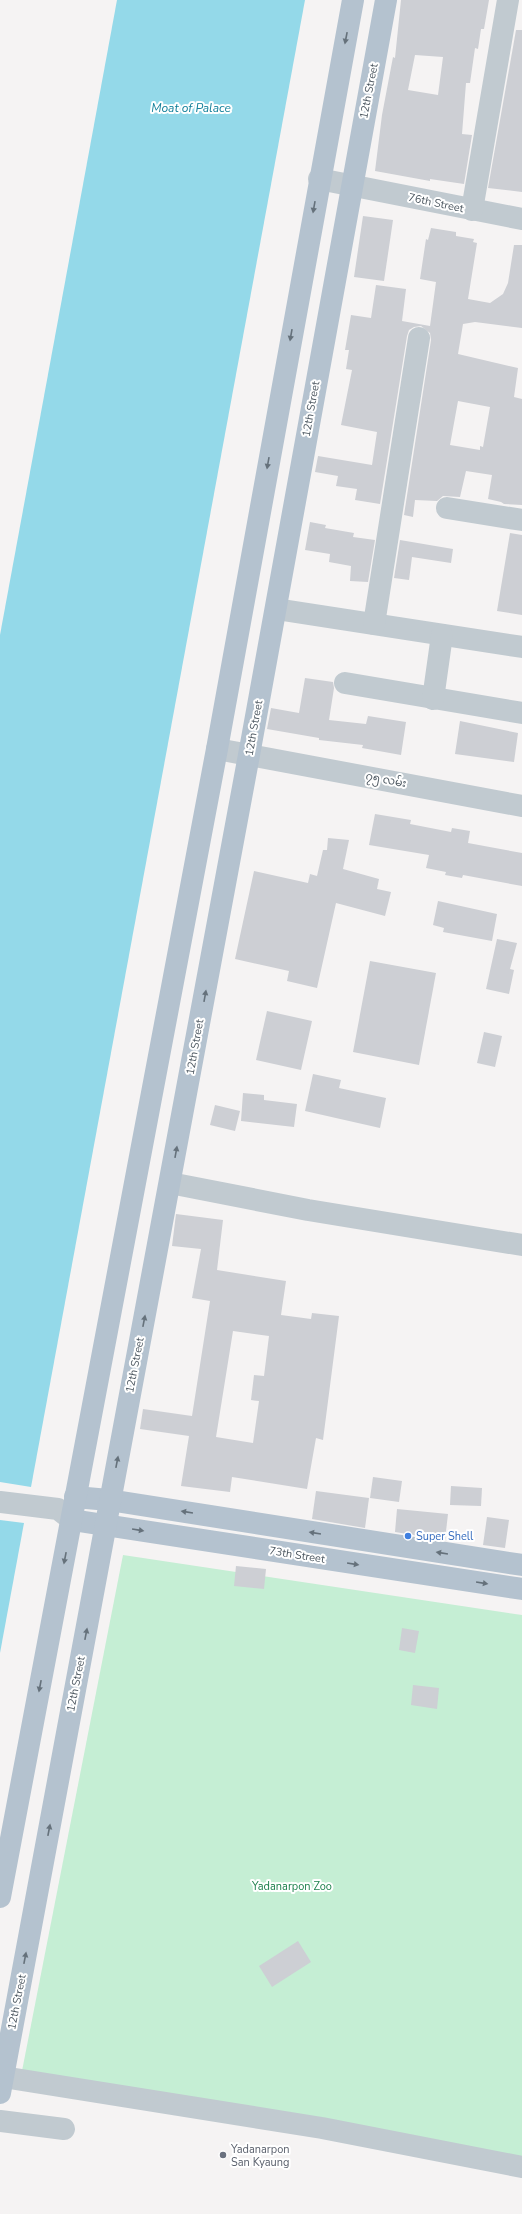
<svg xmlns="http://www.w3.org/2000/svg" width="522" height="2214" viewBox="0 0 522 2214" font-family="'Nunito Sans','Noto Sans Myanmar',sans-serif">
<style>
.green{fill:#c5eed4}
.water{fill:#94d9e9}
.building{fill:#cdcfd4;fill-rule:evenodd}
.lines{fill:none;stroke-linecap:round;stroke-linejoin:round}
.minor{stroke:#c1cad0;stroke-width:22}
.major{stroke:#b4c2cf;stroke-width:22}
.oneway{fill:#65717b}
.shop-dot{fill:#3f7fe0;stroke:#fff;stroke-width:1.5}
.worship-dot{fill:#6b7280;stroke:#fff;stroke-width:1.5}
.labels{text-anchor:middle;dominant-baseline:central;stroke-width:4;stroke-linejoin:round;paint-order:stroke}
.street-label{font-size:11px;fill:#4b565f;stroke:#fff}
.shop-label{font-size:11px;fill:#366cbe;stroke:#fff;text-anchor:start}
.park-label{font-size:11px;fill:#1d804c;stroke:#fff}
.worship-label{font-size:11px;fill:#5b616d;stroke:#fff;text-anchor:start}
.water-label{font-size:12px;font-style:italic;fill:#14819b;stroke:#fff}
</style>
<rect width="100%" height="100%" fill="#f5f3f3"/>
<!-- green -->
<path class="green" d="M123 1555 522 1615V2163L22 2071Z"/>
<!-- water -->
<g class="water">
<path d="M117 0H305L31 1487 0 1482V635Z"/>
<path d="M0 1520 24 1523 0 1653Z"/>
</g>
<!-- building -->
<g class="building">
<path d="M401 0H489L484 29H481L478 49 475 48 470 83H466L462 134 472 135 464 184 430 179V181L375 171 382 115 393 57 395 58ZM415 55 443 57 438 95 408 90Z"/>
<path d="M516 30H522V192L488 188Z"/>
<path d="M363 216 393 220 384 281 354 277Z"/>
<path d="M431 228 456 232V236L474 239 473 242 477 243 468 299 490 303 503 294 508 283 514 245H522V328L475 322 463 324 458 354 518 368 514 397 522 399V505L504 504 501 502 488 499 492 475 466 471 460 497 443 496 437 501 415 500 413 517 404 515 431 340 430 333 421 326 414 327 409 330 407 336 380 504 355 500 357 489 336 486 338 476 315 472 318 456 372 465 377 432 341 425 352 370 346 369 349 350H345L351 315 371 318 376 285 406 289 402 321 430 326 436 282 420 279 426 239 428 240ZM458 401 490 407 483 447 480 446V450L450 445Z"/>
<path d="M310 522 326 525 325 528 354 533 353 537 375 540 368 582 350 581 351 566 329 562 330 554 305 550Z"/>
<path d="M510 533 522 535V615L497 611Z"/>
<path d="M400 540 453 549 451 563 412 557 409 580 394 578Z"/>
<path d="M305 678 333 682 334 688 329 720 366 724 368 716 406 722 401 755 362 748 363 745 319 740V738L267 729 271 708 299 713Z"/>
<path d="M460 721 518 733 514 762 455 754Z"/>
<path d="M375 814 411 820 410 824 451 832 452 828 470 831 468 843 522 853V886L463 875 462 878 445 875 446 872 426 868 429 855 369 845Z"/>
<path d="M328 838 349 840 343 869 379 879 377 889 391 892 385 916 336 903 317 988 287 981 289 971 235 959 254 871 308 883 310 874 317 876 323 850H327Z"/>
<path d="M438 901 497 914 492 941 443 932 444 928 433 925Z"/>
<path d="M497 939 517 943 510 969 514 970 509 994 486 989Z"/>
<path d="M370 961 436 973 419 1065 353 1052Z"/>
<path d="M267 1011 312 1021 301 1070 256 1060Z"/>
<path d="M484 1032 502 1036 495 1067 477 1063Z"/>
<path d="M313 1074 341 1080 339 1088 386 1098 380 1128 305 1111Z"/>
<path d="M243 1093 264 1095V1100L297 1104 294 1127 241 1121Z"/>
<path d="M215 1105 240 1111 235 1131 210 1125Z"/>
<path d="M176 1214 223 1220 217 1270 286 1281 281 1315 311 1319 312 1313 339 1316 323 1440 316 1438 307 1489 232 1477 230 1492 181 1486 189 1436 140 1429 143 1409 192 1416 210 1301 192 1298 201 1249 172 1246ZM233 1331 269 1336 264 1376 254 1375 251 1400 259 1401 253 1443 216 1437Z"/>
<path d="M373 1477 402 1481 399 1502 370 1498Z"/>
<path d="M451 1486 482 1488 481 1506 450 1505Z"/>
<path d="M316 1491 369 1498 365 1528 312 1519Z"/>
<path d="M397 1509 448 1514 445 1540 395 1532Z"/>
<path d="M487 1517 509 1520 505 1548 483 1545Z"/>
<path d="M236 1566 266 1569 264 1589 234 1586Z"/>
<path d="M402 1628 419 1631 415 1653 399 1650Z"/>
<path d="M413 1685 439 1688 437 1709 411 1705Z"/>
<path d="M298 1941 311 1962 272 1987 259 1966Z"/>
</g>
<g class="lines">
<!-- minor -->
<g class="minor">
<path d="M319 179 522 219"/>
<path d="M472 210 508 0"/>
<path d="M447 508 522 520"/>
<path d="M276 609 522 647"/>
<path d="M374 624 419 338"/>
<path d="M345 683 522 713"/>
<path d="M433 699 442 635"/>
<path d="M217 749 522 806"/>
<path d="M170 1183 308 1210 522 1245"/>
<path d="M0 1502 58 1509 72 1520"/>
<path d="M3 2077 322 2128 522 2167"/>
<path d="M0 2121 64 2129"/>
</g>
<!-- major -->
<g class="major">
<path d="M75 1497 109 1500 522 1565"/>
<path d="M72 1520 522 1589"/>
<path d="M0 1897 217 749 353 0"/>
<path d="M0 2093 249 755 386 0"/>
</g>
</g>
<!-- one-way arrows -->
<defs><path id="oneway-solid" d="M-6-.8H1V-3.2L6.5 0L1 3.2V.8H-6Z"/></defs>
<g class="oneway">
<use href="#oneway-solid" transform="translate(346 38) rotate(101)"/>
<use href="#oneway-solid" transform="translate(314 207) rotate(100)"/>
<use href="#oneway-solid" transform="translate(291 335) rotate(100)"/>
<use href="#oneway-solid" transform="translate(268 463) rotate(100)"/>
<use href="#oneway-solid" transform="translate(205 996) rotate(-80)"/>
<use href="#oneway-solid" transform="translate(176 1152) rotate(-80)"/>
<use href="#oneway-solid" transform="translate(144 1321) rotate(-79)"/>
<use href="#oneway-solid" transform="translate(117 1462) rotate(-79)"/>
<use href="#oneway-solid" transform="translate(187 1512) rotate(-171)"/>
<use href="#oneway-solid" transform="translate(138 1530) rotate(9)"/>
<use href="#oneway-solid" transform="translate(315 1533) rotate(-171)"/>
<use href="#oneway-solid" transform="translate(442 1553) rotate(-171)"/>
<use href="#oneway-solid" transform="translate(65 1558) rotate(101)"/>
<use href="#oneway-solid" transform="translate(353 1564) rotate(9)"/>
<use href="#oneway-solid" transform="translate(482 1583) rotate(9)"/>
<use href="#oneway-solid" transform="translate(86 1634) rotate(-79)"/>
<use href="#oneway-solid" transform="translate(40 1686) rotate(101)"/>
<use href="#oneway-solid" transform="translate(49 1830) rotate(-79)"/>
<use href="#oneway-solid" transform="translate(25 1958) rotate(-79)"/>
</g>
<!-- markers -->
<circle class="shop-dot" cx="408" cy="1536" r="4"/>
<circle class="worship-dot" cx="223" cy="2155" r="4"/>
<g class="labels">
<!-- street labels -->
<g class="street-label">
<text transform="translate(369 91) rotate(-79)">12th Street</text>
<text transform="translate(436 203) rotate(12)">76th Street</text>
<text transform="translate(311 409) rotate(-80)">12th Street</text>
<text transform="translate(254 728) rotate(-80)">12th Street</text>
<text transform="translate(386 780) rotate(11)">၇၅ လမ်း</text>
<text transform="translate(195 1047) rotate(-80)">12th Street</text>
<text transform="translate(135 1365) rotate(-79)">12th Street</text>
<text transform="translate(297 1555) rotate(9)">73th Street</text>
<text transform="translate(76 1684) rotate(-79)">12th Street</text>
<text transform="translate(17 2002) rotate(-79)">12th Street</text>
</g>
<!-- shop labels -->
<g class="shop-label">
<text x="416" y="1536">Super Shell</text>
</g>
<!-- park labels -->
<g class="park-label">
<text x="292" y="1886">Yadanarpon Zoo</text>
</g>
<!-- worship labels -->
<g class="worship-label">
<text x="231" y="2149">Yadanarpon<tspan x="231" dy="13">San Kyaung</tspan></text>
</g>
<!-- water labels -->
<g class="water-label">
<text x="191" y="108">Moat of Palace</text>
</g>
</g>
</svg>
